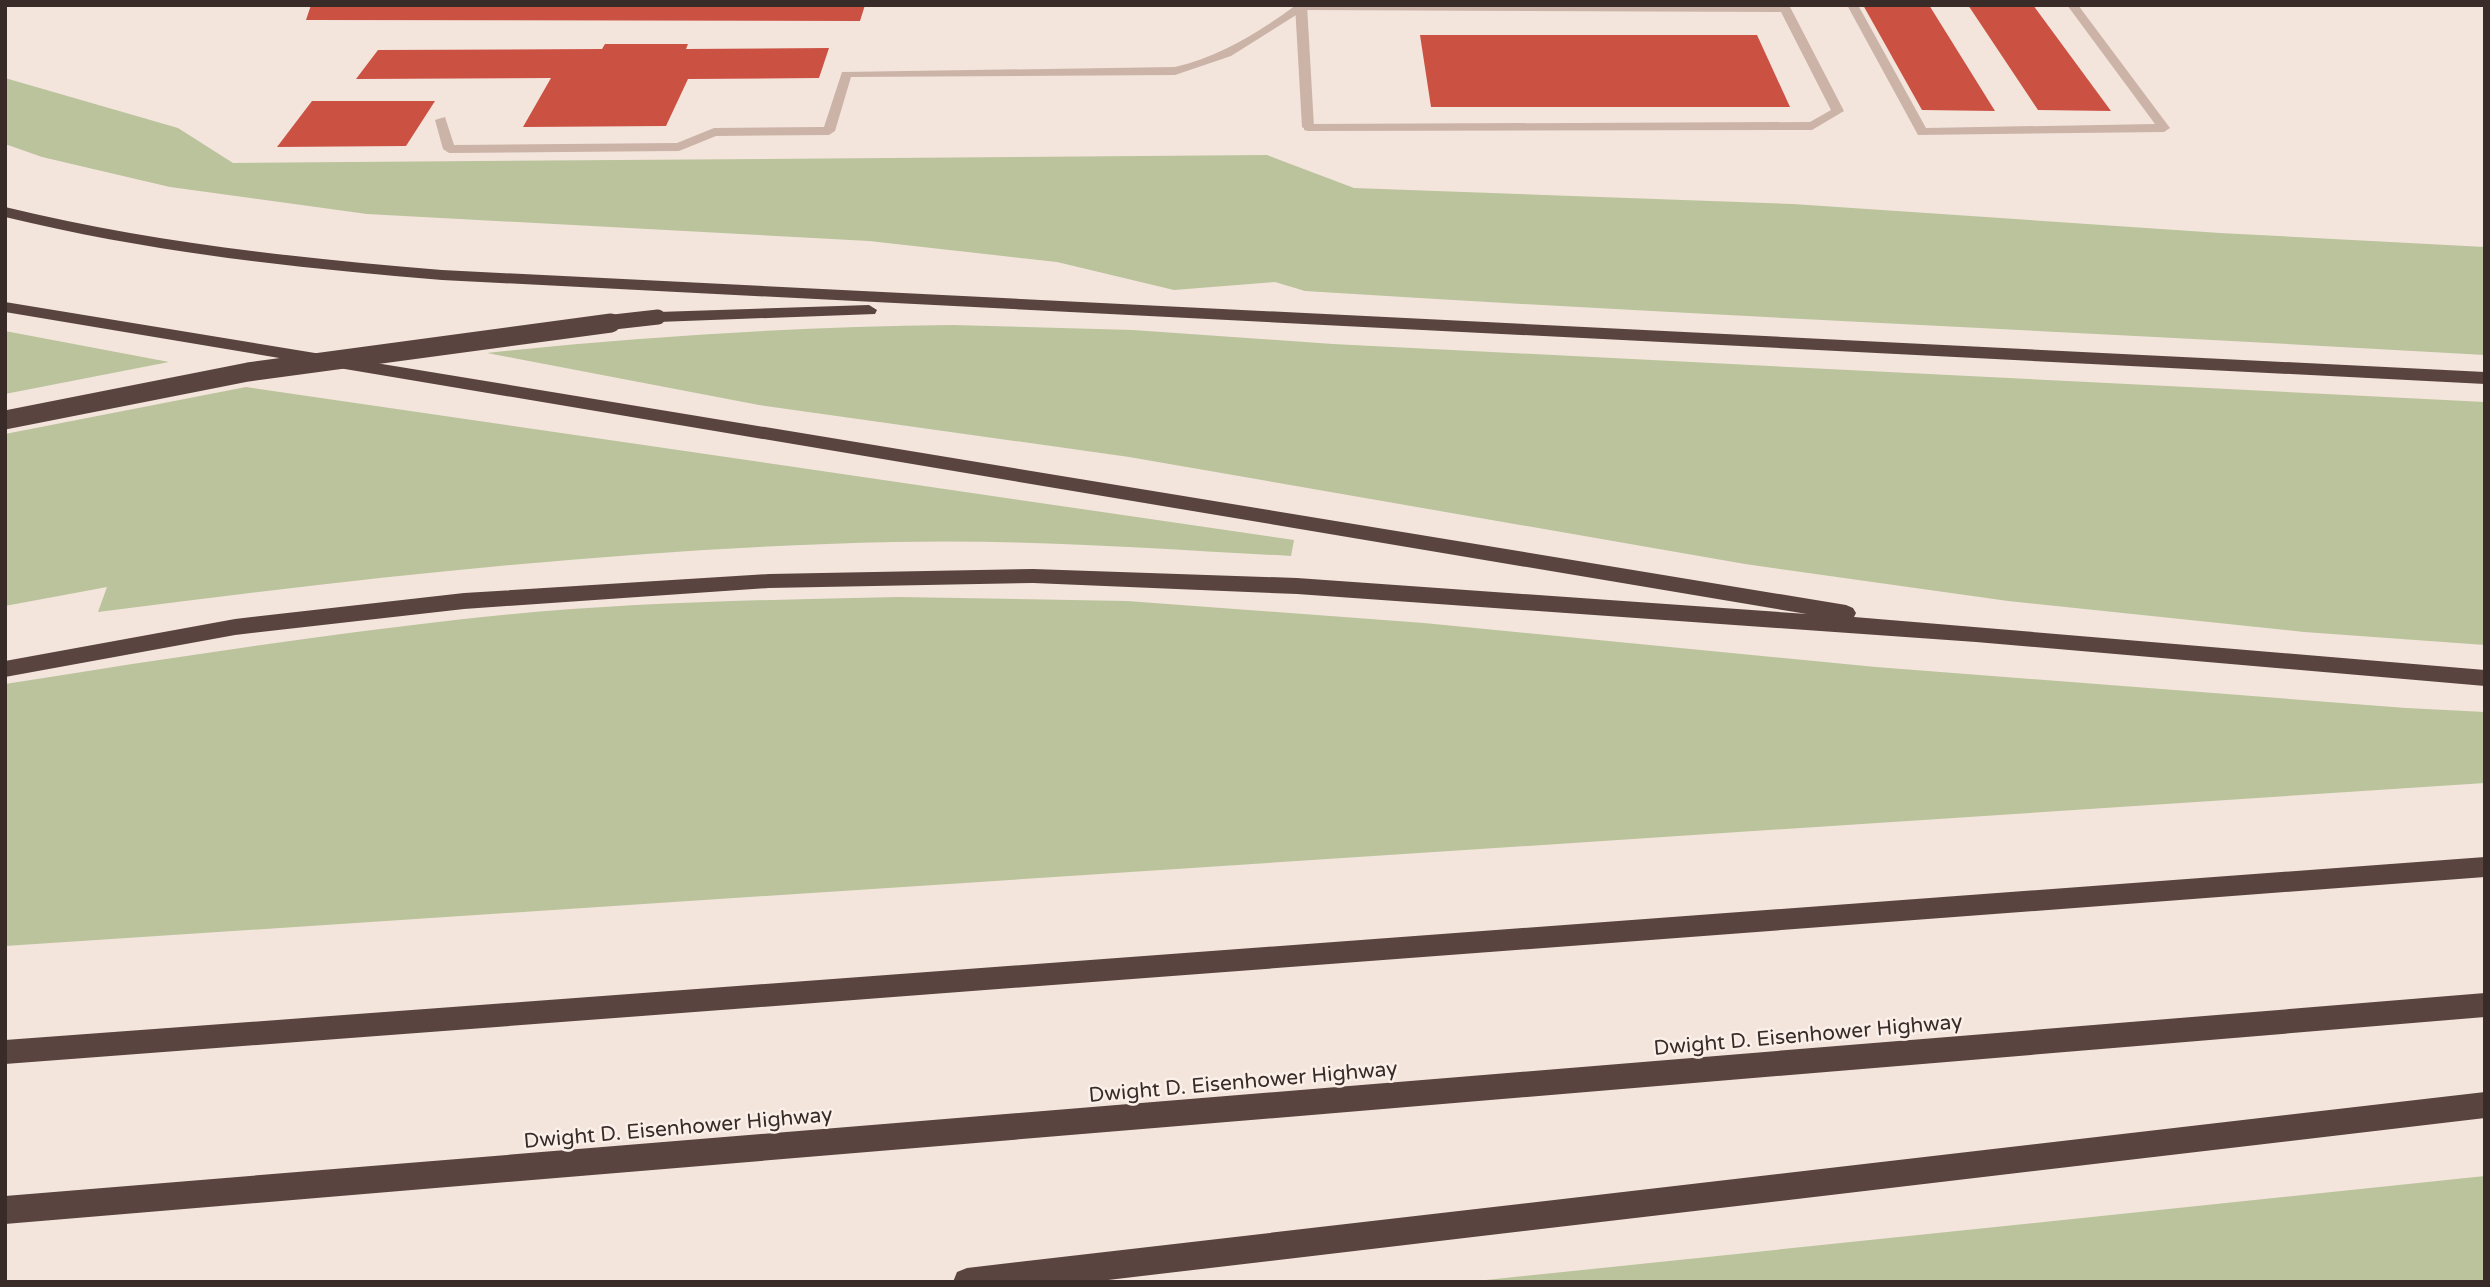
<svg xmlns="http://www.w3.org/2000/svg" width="2490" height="1287" viewBox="0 0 2490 1287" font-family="'Varela Round',sans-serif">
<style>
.green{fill:#bbc39c}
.building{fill:#cb5143}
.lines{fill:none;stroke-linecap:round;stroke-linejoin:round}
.lane{fill:#ccb3a8;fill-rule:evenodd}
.street{fill:#ccb3a8;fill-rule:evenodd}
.highway{fill:#5a443f;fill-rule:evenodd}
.highway-bridge-far1{stroke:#5a443f;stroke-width:15}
.highway-bridge{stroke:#5a443f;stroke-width:19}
.labels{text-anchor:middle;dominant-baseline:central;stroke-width:5;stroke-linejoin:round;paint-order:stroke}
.near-street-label{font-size:21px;fill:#382b28;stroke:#fbf0e9}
</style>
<rect width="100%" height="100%" fill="#f3e5dc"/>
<!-- green -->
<g class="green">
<path d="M5 78 178 128 233 163 1267 155 1354 188 1793 204 2220 233 2485 247V355C2092 332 1698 316 1305 291L1275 282 1174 290 1057 262 869 241 367 214 170 187 42 157 5 144Z"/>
<path d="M952 325 1133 330 1333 344 2485 402V645L2304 632 2008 601 1745 564 1129 457 759 405 487 353C642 336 796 327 952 325Z"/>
<path d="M5 331 169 362 5 394Z"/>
<path d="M246 387 1294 540 1291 556C1159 549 1027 539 894 542 627 548 363 578 98 612L107 587 5 606V434Z"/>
<path d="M899 597 1127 601 1424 623 1876 667 2406 708 2485 712V783L5 946V684C155 660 305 637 455 620 602 603 751 600 899 597Z"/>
<path d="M2485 1176V1282H1467Z"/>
</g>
<!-- building -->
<g class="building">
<path d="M311 5H865L860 21 306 20Z"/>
<path d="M1863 5H1929L1995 111 1922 110Z"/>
<path d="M1968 5H2033L2111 111 2038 110Z"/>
<path d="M1420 35H1757L1790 107H1431Z"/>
<path d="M605 44H688L686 49 829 48 819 78 688 79 666 126 523 127 551 78 356 79 378 50 602 49Z"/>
<path d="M312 101H435L406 146 277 147Z"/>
</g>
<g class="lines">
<!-- lane -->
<g class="lane">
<path d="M1296 5H1789L1844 111 1812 130 1308 131 1304 130V124L1810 122 1831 110 1781 12 1304 10 1231 56 1175 75 851 77 835 131 829 135 716 136 679 151 449 153 443 149 435 120 445 117 454 145 677 143 714 128 824 127 842 72 1175 67C1221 56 1258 33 1296 5Z"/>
<path d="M1847 5H1858L1926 128 2155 124 2067 5H2078L2170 128 2164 132 1918 135Z"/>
</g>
<!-- street -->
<path class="street" d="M1295 5H1307L1314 127 1308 131 1302 127Z"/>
<!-- highway -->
<g class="highway">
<path d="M5 207C149 242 295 258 442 270L2485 372V384L442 280C295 268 149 252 5 217Z"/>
<path d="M5 302 1846 605 1853 608 1856 613 1854 617 2485 670V686L1976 642 1297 594 1033 583 769 588 464 609 235 635 5 677V661L235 619 464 593 769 574 1033 569 1297 578 1807 614 5 312Z"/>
<path d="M869 305 877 310 875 314 658 322 649 317 658 312Z"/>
<path d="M2485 857V877L5 1064V1040Z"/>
<path d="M2485 993V1017L5 1224V1196Z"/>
<path d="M2485 1092V1118L1091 1282H953L957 1272 967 1268Z"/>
</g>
<!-- highway-bridge-far1 -->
<path class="highway-bridge-far1" d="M596 324 658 317"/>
<!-- highway-bridge -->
<path class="highway-bridge" d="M5 420 248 372 611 323"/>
</g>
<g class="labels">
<!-- near-street labels -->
<g class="near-street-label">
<text transform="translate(1808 1035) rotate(-5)">Dwight D. Eisenhower Highway</text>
<text transform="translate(1243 1082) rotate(-5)">Dwight D. Eisenhower Highway</text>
<text transform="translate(678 1128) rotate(-5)">Dwight D. Eisenhower Highway</text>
</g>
</g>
<!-- border -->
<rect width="2490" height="1287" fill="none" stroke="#382b28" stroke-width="14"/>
</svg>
